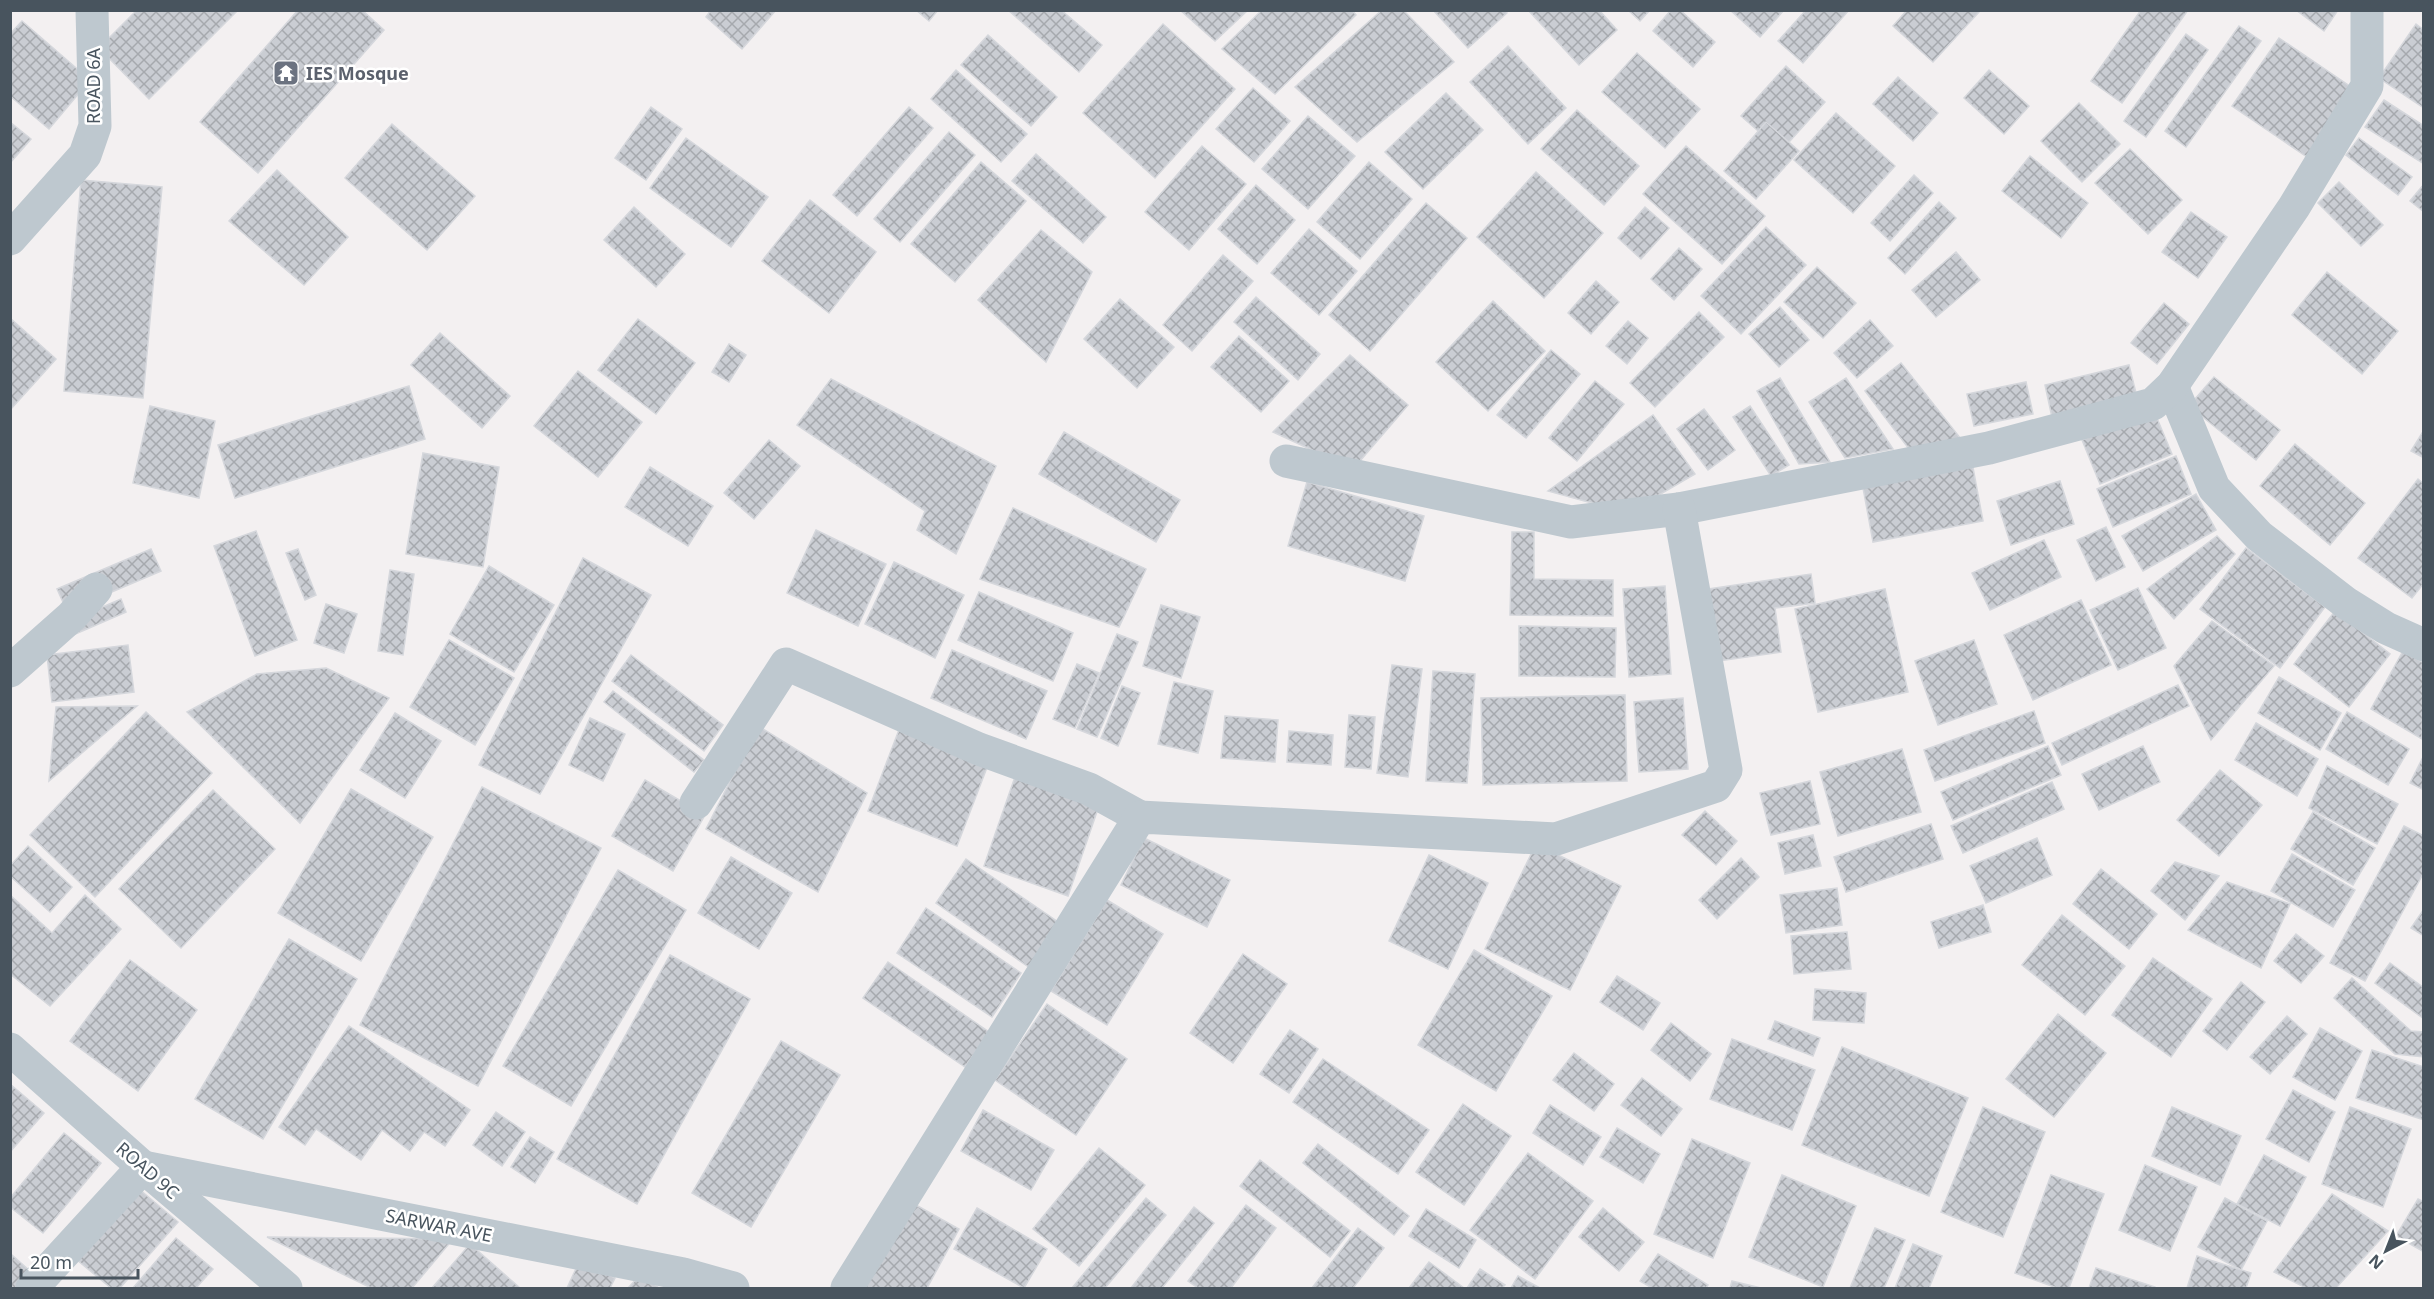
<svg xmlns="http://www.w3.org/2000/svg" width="2434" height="1299" viewBox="0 0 2434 1299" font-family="'Noto Sans',sans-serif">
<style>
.building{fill:url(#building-cross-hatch);stroke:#d5d7dc;stroke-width:1.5}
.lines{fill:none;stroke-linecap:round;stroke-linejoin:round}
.street{stroke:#bec8cf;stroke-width:33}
.labels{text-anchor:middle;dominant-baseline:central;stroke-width:5;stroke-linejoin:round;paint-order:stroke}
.worship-label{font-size:18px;font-weight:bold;fill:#5b616d;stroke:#fff;text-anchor:start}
.street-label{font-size:18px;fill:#48545e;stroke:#fff}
</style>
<defs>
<pattern id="building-cross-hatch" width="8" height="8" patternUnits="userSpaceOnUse" patternTransform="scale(1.5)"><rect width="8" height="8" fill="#cacdd3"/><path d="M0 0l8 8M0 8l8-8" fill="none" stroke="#a6a9ae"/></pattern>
</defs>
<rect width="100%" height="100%" fill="#f3f0f1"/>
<!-- building -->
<g class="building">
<path d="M137 10H238L149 99 99 48Z"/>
<path d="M298 10H362L384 30 258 173 200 122Z"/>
<path d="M711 10H776L742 49 706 17Z"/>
<path d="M916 10H938L929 21Z"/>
<path d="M1008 10H1061L1102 45 1079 72Z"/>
<path d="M1180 10H1248L1215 41Z"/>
<path d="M1262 10H1352L1356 15 1275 94 1222 49Z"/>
<path d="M1382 10H1403L1454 62 1357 142 1295 87Z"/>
<path d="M1433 10H1505L1507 13 1468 48Z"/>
<path d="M1528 10H1599L1617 30 1579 65Z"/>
<path d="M1628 10H1650L1640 21Z"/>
<path d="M1671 10H1680L1715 42 1693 67 1653 31Z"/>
<path d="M1730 10H1784L1760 37Z"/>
<path d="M1806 10H1849L1803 63 1778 41Z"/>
<path d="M1907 10H1977L1979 12 1933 62 1893 26Z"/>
<path d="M2141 10H2188L2122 103 2091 81Z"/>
<path d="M2296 10H2338L2324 31Z"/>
<path d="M22 21 90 80 49 129 10 96V34Z"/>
<path d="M1163 24 1235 89 1155 178 1083 113Z"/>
<path d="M2416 24 2424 30V108L2379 78Z"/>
<path d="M2239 26 2261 41 2186 147 2165 131Z"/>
<path d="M2186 34 2208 50 2146 137 2124 121Z"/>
<path d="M988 35 1057 97 1031 126 961 65Z"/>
<path d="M2279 38 2354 89 2307 157 2232 106Z"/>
<path d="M1508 46 1566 108 1528 144 1470 82Z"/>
<path d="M1637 53 1700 109 1665 148 1602 92Z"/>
<path d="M1786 66 1825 102 1781 151 1741 116Z"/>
<path d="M956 70 1027 134 1001 162 931 99Z"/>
<path d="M1989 70 2029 106 2004 134 1964 98Z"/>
<path d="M1898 77 1938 113 1913 141 1873 104Z"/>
<path d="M1253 88 1290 121 1254 162 1216 129Z"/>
<path d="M1446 93 1483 130 1423 189 1385 152Z"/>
<path d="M2384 100 2424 126V164L2365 127Z"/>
<path d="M2079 103 2120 144 2082 182 2041 141Z"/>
<path d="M651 107 682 129 646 180 615 158Z"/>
<path d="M909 107 933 128 857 216 833 195Z"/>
<path d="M1577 110 1639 166 1604 205 1541 149Z"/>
<path d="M1836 113 1895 166 1853 213 1794 160Z"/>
<path d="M1308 116 1355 156 1308 209 1262 169Z"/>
<path d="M10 122 31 139 10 163Z"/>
<path d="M1766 122 1799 151 1756 199 1724 171Z"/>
<path d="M392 124 475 196 427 250 345 178Z"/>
<path d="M949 132 975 155 900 242 874 219Z"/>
<path d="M686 138 768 197 731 247 650 188Z"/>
<path d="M2359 138 2412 177 2398 195 2346 155Z"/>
<path d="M1202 146 1246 184 1189 250 1145 212Z"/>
<path d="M1686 146 1765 216 1722 264 1643 194Z"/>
<path d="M2130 149 2182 200 2148 234 2095 183Z"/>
<path d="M1036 154 1106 217 1083 243 1012 181Z"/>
<path d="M2030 156 2088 203 2061 238 2002 191Z"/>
<path d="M981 162 1026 201 955 282 911 244Z"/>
<path d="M1369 162 1412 199 1360 259 1317 222Z"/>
<path d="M277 170 348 237 304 285 229 221Z"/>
<path d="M1536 172 1603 233 1544 298 1477 237Z"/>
<path d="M1914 175 1933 193 1890 241 1871 223Z"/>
<path d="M81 180 162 187 143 398 64 391Z"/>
<path d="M2339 182 2383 225 2361 246 2318 203Z"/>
<path d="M2424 184V212L2410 201Z"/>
<path d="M1256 185 1295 220 1257 264 1218 229Z"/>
<path d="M810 200 876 252 829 313 762 261Z"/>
<path d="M1939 202 1956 218 1905 274 1888 258Z"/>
<path d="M1426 203 1467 238 1370 351 1329 315Z"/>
<path d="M634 207 685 254 656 287 604 240Z"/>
<path d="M1645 207 1669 228 1641 259 1618 238Z"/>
<path d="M2191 212 2227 237 2198 278 2162 252Z"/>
<path d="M1766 227 1806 265 1741 334 1701 296Z"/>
<path d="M1309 229 1357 271 1319 315 1271 273Z"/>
<path d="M1041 230 1092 272 1046 362 978 300Z"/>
<path d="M1679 248 1702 269 1674 300 1651 279Z"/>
<path d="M1956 252 1980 280 1936 317 1912 290Z"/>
<path d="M1223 255 1253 281 1192 351 1163 325Z"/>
<path d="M1817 267 1856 303 1823 338 1784 302Z"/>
<path d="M2327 272 2398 331 2362 374 2292 315Z"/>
<path d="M1596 281 1619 302 1591 334 1568 313Z"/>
<path d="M1256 297 1320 354 1298 380 1234 322Z"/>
<path d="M1120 299 1174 347 1137 388 1084 339Z"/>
<path d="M1493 301 1545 351 1488 411 1436 362Z"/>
<path d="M2164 303 2189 324 2157 364 2131 343Z"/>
<path d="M1780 307 1809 340 1779 367 1749 334Z"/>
<path d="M1699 312 1724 337 1655 407 1630 383Z"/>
<path d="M10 318 56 359 10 410Z"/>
<path d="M638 319 695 363 656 414 598 370Z"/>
<path d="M1870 320 1893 346 1857 378 1834 353Z"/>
<path d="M1628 321 1648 338 1627 364 1606 346Z"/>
<path d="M440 333 510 396 482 428 411 365Z"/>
<path d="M1239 336 1289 381 1261 412 1211 367Z"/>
<path d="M729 344 746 355 729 382 712 372Z"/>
<path d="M1551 350 1580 374 1526 438 1497 415Z"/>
<path d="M1350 355 1408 405 1353 469 1273 432Z"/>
<path d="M1901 363 1961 439 1912 453 1865 391Z"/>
<path d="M2129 365 2138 401 2053 422 2045 385Z"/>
<path d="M578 371 642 422 598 477 534 426Z"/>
<path d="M2214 377 2280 430 2256 460 2189 406Z"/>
<path d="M1780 378 1830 462 1799 464 1757 391Z"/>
<path d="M1846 378 1893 449 1845 458 1809 402Z"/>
<path d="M831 379 996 466 956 554 917 530 925 511 797 425Z"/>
<path d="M1595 381 1624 404 1577 461 1549 438Z"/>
<path d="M2026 382 2033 414 1974 426 1967 394Z"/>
<path d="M409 386 425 439 235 498 218 445Z"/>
<path d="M150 406 215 421 199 498 133 483Z"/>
<path d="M1750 406 1789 465 1771 476 1733 417Z"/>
<path d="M1704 409 1735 450 1708 470 1677 429Z"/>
<path d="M2154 411 2172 454 2100 484 2082 440Z"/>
<path d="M1653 415 1695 474 1628 513 1548 491Z"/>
<path d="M2424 430V458L2411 451Z"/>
<path d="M1064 432 1180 500 1156 542 1039 474Z"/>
<path d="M769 440 800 466 754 519 724 493Z"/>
<path d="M2295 444 2365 503 2330 545 2260 486Z"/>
<path d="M423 453 499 467 483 567 406 554Z"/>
<path d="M2176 456 2191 494 2113 527 2097 489Z"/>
<path d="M1971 457 1983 521 1873 542 1861 477Z"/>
<path d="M650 467 713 506 688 546 625 507Z"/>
<path d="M2418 479 2424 484V583L2412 598 2358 558Z"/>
<path d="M2060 481 2074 524 2011 545 1997 501Z"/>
<path d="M1307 482 1424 516 1405 581 1288 546Z"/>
<path d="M2196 494 2216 530 2143 571 2122 536Z"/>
<path d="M1013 508 1146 569 1119 627 980 579Z"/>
<path d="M2106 527 2125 567 2096 581 2077 540Z"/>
<path d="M816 530 886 564 858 626 787 593Z"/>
<path d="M256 531 297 640 255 656 214 546Z"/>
<path d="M1512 532H1534V579L1613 580V616L1510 615Z"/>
<path d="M2217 536 2235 554 2174 619 2147 589Z"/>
<path d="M2044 540 2061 577 1990 610 1972 573Z"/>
<path d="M2246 548 2325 607 2280 668 2200 609Z"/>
<path d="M151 549 161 571 67 611 57 589Z"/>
<path d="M298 549 316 595 305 600 286 553Z"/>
<path d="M583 558 651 595 540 794 479 765Z"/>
<path d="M894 562 964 595 935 658 865 624Z"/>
<path d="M489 566 554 605 514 672 450 634Z"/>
<path d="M390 570 414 574 403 655 378 651Z"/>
<path d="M1811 574 1815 603 1775 608 1781 652 1712 662 1702 590Z"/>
<path d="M1665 586 1671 674 1629 677 1623 589Z"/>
<path d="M2138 588 2166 648 2118 670 2090 610Z"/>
<path d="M1885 589 1908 692 1818 712 1795 609Z"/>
<path d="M979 592 1073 633 1053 681 958 640Z"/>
<path d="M121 599 126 612 57 642 51 629Z"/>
<path d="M2081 600 2111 665 2033 700 2004 635Z"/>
<path d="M326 604 357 614 344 653 314 643Z"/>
<path d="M1161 605 1200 617 1181 678 1143 666Z"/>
<path d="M2335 611 2390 654 2349 707 2294 664Z"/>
<path d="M2212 621 2274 666 2211 740 2174 666Z"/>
<path d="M1519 626 1616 628 1615 677 1519 676Z"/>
<path d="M1117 634 1138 642 1097 737 1077 729Z"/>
<path d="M449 640 514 678 475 745 410 707Z"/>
<path d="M1974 640 1997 704 1938 725 1915 661Z"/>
<path d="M128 645 134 692 52 702 47 655Z"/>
<path d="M952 650 1047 691 1026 739 931 698Z"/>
<path d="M2403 651 2424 663 2422 739 2371 709Z"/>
<path d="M631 655 723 725 704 751 612 681Z"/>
<path d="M1077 664 1099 673 1075 728 1053 719Z"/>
<path d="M1392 665 1422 669 1408 777 1377 773Z"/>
<path d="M326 668 389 698 300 823 187 712 257 674Z"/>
<path d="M1433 671 1475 674 1467 783 1426 781Z"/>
<path d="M2279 677 2341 713 2320 750 2258 713Z"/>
<path d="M1174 682 1213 691 1198 753 1158 744Z"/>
<path d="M2178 685 2189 706 2062 765 2052 743Z"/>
<path d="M1122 686 1140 693 1118 746 1101 738Z"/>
<path d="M613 691 704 760 694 772 604 702Z"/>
<path d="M1625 695 1627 781 1483 785 1481 698Z"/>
<path d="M1683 698 1688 769 1639 772 1634 702Z"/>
<path d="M137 706 49 781 56 707Z"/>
<path d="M2034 711 2045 743 1935 781 1924 750Z"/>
<path d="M146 712 212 773 95 897 30 835Z"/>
<path d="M2347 712 2409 749 2388 785 2326 749Z"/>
<path d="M395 713 441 741 405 798 360 770Z"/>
<path d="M1349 715 1375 717 1371 769 1345 767Z"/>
<path d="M1225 716 1278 720 1275 762 1221 758Z"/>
<path d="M590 718 625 734 603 781 569 765Z"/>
<path d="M902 722 991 757 957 846 868 811Z"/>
<path d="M2256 723 2318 759 2297 796 2235 760Z"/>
<path d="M758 726 867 793 818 892 706 829Z"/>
<path d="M1289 731 1333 735 1331 765 1287 762Z"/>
<path d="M2048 746 2061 775 1953 820 1941 792Z"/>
<path d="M2143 746 2160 782 2099 810 2082 774Z"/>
<path d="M1902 749 1921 812 1838 836 1820 772Z"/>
<path d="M2424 755V790L2410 783Z"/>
<path d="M2327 766 2398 804 2377 844 2309 808Z"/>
<path d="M2220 770 2262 805 2219 856 2177 820Z"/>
<path d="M1016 774 1100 803 1068 896 984 866Z"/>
<path d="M645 780 705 815 673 871 612 836Z"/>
<path d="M1810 781 1820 824 1771 835 1760 793Z"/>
<path d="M2052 782 2064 809 1963 853 1951 826Z"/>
<path d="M482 787 601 848 478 1086 360 1025Z"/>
<path d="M351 789 433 837 361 961 278 913Z"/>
<path d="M213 790 275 849 181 948 119 889Z"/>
<path d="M1705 811 1737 841 1716 865 1682 835Z"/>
<path d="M2313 812 2375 848 2353 885 2291 849Z"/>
<path d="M1931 824 1943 859 1846 892 1834 857Z"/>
<path d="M2404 826 2424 836V872L2365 981 2330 963Z"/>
<path d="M1813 835 1821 866 1785 874 1778 843Z"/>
<path d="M1144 838 1230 880 1207 927 1121 885Z"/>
<path d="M2037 838 2052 875 1986 903 1970 866Z"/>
<path d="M1536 844 1621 886 1570 990 1485 949Z"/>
<path d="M28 846 72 887 50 912 10 876V866Z"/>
<path d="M2292 854 2355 890 2333 927 2271 891Z"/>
<path d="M1429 855 1488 883 1448 969 1389 941Z"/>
<path d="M731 857 792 893 759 949 698 913Z"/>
<path d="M1741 858 1759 877 1717 919 1699 900Z"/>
<path d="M966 859 1061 924 1030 968 936 903Z"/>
<path d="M2175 862 2219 876 2185 920 2151 891Z"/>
<path d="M2101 869 2157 914 2129 949 2073 904Z"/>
<path d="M618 870 686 910 571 1106 503 1066Z"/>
<path d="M2227 882 2290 904 2261 968 2188 930Z"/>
<path d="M1837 888 1842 925 1786 933 1780 895Z"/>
<path d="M85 895 121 929 50 1006 10 974 11 896 52 933Z"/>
<path d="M1107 900 1163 934 1107 1025 1051 991Z"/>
<path d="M1983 905 1991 932 1939 948 1931 922Z"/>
<path d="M926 908 1021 973 992 1017 897 953Z"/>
<path d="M2424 909V936L2411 928Z"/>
<path d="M2062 915 2125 966 2085 1015 2022 965Z"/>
<path d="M1847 932 1851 969 1794 974 1791 936Z"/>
<path d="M2296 934 2324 956 2301 983 2274 961Z"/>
<path d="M289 939 357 979 263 1139 195 1099Z"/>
<path d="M1474 950 1552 996 1496 1091 1418 1045Z"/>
<path d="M1243 954 1287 984 1233 1063 1190 1033Z"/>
<path d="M670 955 750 999 637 1204 557 1159Z"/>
<path d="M2153 958 2212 999 2171 1057 2112 1015Z"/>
<path d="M130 960 197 1010 138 1091 70 1041Z"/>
<path d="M888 962 989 1032 965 1067 863 998Z"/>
<path d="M2390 963 2424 988V1019L2375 983Z"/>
<path d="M1617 976 1660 1003 1643 1030 1600 1002Z"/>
<path d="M2352 978 2411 1031 2424 1032V1057L2395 1054 2334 998Z"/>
<path d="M2241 982 2265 1002 2227 1050 2203 1031Z"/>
<path d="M1815 989 1866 993 1864 1023 1813 1020Z"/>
<path d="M1047 1004 1127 1059 1076 1135 995 1080Z"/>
<path d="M2058 1014 2106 1053 2054 1117 2006 1079Z"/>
<path d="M2287 1016 2307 1034 2270 1074 2250 1057Z"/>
<path d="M1775 1021 1820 1038 1813 1056 1768 1039Z"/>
<path d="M1671 1023 1711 1054 1690 1081 1651 1050Z"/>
<path d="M349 1026 470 1110 445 1146 424 1132 410 1151 382 1130 361 1160 316 1129 305 1145 279 1127Z"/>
<path d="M2320 1028 2362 1051 2335 1100 2293 1077Z"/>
<path d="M1290 1030 1318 1049 1289 1093 1260 1074Z"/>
<path d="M1732 1039 1815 1070 1792 1130 1710 1099Z"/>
<path d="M781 1041 840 1075 751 1227 692 1193Z"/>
<path d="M1842 1047 1968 1098 1929 1196 1802 1145Z"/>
<path d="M2372 1050 2424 1067V1120L2356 1098Z"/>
<path d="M1574 1053 1614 1084 1594 1111 1553 1080Z"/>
<path d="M1323 1059 1429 1130 1398 1174 1293 1102Z"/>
<path d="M1642 1078 1682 1109 1661 1136 1621 1105Z"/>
<path d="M10 1084 44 1113 10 1152Z"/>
<path d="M2293 1090 2335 1112 2309 1162 2266 1139Z"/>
<path d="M1463 1104 1511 1136 1464 1205 1416 1172Z"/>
<path d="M1550 1105 1601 1137 1583 1165 1533 1133Z"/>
<path d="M1983 1107 2045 1132 2003 1237 1941 1212Z"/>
<path d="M2172 1107 2241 1136 2220 1185 2152 1156Z"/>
<path d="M2350 1107 2411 1129 2383 1207 2322 1184Z"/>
<path d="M983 1110 1054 1150 1031 1190 961 1151Z"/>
<path d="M496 1112 525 1132 502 1166 473 1145Z"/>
<path d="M1617 1128 1660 1154 1643 1183 1600 1157Z"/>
<path d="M64 1133 101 1163 43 1233 10 1207V1198Z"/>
<path d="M530 1137 554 1152 535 1183 511 1167Z"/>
<path d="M1692 1139 1750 1163 1713 1258 1654 1234Z"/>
<path d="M1318 1144 1409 1216 1394 1235 1303 1163Z"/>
<path d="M1099 1148 1145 1185 1079 1266 1033 1229Z"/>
<path d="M1528 1153 1593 1201 1535 1279 1470 1230Z"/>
<path d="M2264 1155 2306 1177 2280 1226 2237 1204Z"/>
<path d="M1260 1160 1350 1231 1330 1257 1240 1186Z"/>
<path d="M2145 1165 2197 1187 2170 1251 2119 1230Z"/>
<path d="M1782 1175 1856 1206 1823 1287 1749 1257Z"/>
<path d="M2051 1175 2104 1194 2069 1288H2057L2015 1273Z"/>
<path d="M139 1189 178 1222 120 1288H111L77 1260Z"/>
<path d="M2332 1194 2388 1231 2336 1288H2306L2274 1272Z"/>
<path d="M1146 1198 1166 1215 1105 1288H1072Z"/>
<path d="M2225 1198 2267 1221 2241 1270 2198 1247Z"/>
<path d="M2418 1199 2424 1202V1252L2396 1236Z"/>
<path d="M907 1200 959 1229 927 1288H859Z"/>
<path d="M1246 1205 1276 1228 1231 1288H1198L1188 1281Z"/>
<path d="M1194 1207 1214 1223 1162 1288H1131Z"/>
<path d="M977 1208 1047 1249 1024 1288 954 1249Z"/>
<path d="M1603 1208 1644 1242 1619 1271 1579 1237Z"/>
<path d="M1426 1209 1476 1240 1459 1268 1409 1236Z"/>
<path d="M1358 1228 1384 1248 1353 1288H1312Z"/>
<path d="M1875 1228 1905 1240 1884 1288H1850Z"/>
<path d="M267 1237 453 1239 412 1288H371Z"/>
<path d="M176 1238 213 1269 196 1288H133Z"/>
<path d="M470 1244 520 1288H432Z"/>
<path d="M1913 1244 1942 1256 1929 1288H1895Z"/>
<path d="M1658 1254 1708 1285 1706 1288H1652L1640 1281Z"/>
<path d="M12 1255 30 1271 15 1288H10Z"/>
<path d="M2197 1256 2251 1273 2246 1288H2187Z"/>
<path d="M580 1260 615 1278 610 1288H567Z"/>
<path d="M1429 1262 1464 1288H1409Z"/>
<path d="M2096 1268 2155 1287V1288H2089Z"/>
<path d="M1480 1269 1505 1285 1502 1288H1467Z"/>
<path d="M641 1274 659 1288H628Z"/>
<path d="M1518 1276 1540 1288H1511Z"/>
<path d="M1732 1281 1761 1288H1730Z"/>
</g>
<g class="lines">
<!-- street -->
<g class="street">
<path d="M10 239 85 155 95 126 92 10"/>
<path d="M2172 386 2214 488 2259 536 2346 603 2386 628 2424 645"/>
<path d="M1286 461 1571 522 1679 509 1989 448 2153 404 2172 386 2294 207 2367 86V10"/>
<path d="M10 671 72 616 96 589"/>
<path d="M696 803 786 664 979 749 1089 789 1140 817"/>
<path d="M10 1049 143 1167 286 1288"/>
<path d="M32 1288 143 1167 683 1274 733 1288"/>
<path d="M847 1288 1140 817 1556 839 1716 786 1726 770 1679 509"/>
</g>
</g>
<!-- icons -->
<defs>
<g id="temple-square" transform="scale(1.35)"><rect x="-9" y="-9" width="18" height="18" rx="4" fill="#6b7280" stroke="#fff"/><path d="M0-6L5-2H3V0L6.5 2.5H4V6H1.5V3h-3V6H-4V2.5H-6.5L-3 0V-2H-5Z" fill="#fff"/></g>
</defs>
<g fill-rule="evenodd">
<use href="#temple-square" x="286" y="73"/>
</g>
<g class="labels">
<!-- worship labels -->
<g class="worship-label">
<text x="306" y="73">IES Mosque</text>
</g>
<!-- street labels -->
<g class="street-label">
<text transform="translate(93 86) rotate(-90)">ROAD 6A</text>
<text transform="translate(148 1170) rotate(41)">ROAD 9C</text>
<text transform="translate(439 1225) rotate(11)">SARWAR AVE</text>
</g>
</g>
<!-- border -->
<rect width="2434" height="1299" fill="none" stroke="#48545e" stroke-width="24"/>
<!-- north arrow -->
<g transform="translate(2386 1251) rotate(222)" stroke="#ffffff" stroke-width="4.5" paint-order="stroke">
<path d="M0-4.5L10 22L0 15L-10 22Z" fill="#48545e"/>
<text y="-9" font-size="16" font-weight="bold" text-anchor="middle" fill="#48545e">N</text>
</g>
<!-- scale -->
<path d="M21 1269v9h117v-9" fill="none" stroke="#48545e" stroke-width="3"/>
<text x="30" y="1269" font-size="18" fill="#48545e" stroke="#ffffff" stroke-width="4.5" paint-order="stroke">20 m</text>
</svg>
